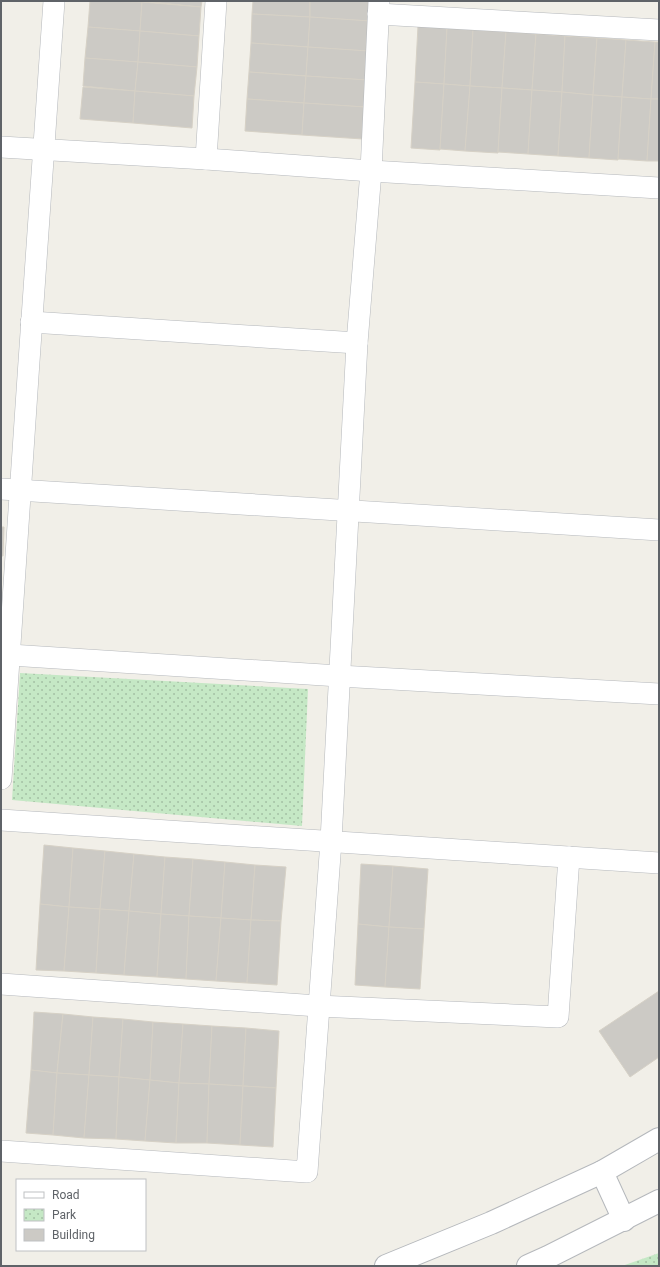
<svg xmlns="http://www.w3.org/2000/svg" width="660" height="1267" viewBox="0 0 660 1267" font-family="Roboto,sans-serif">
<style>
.park{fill:url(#park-dots)}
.building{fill:#cccac5;stroke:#d6d1c6}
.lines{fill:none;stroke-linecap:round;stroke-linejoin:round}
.minor-casing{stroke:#b5b8bc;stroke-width:22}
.tertiary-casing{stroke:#b5b8bc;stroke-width:24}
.minor{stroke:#fff;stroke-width:21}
.tertiary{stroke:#fff;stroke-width:22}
</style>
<defs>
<pattern id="park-dots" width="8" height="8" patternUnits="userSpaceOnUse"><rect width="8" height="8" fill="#c5e8c5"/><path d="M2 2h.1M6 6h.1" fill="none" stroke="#a3c0a4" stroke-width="1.8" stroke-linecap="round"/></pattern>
</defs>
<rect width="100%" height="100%" fill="#f1efe8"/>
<!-- park -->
<g class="park">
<path d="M20 673 308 689 302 826 12 800Z"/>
<path d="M659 1253V1266H622Z"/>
</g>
<!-- building -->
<g class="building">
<path d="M90 1 142 2 140 31 88 27Z"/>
<path d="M142 1H202L201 7Z"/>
<path d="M253 1H310V17L252 14Z"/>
<path d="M310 1H371L370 21 310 17Z"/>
<path d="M142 2 201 7 199 36 140 31Z"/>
<path d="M252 14 310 17 308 47 251 43Z"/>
<path d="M310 17 370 21 368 51 308 47Z"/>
<path d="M418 26 447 28 444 84 415 82Z"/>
<path d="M88 27 140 31 138 62 85 58Z"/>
<path d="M447 28 473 30 470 86 444 84Z"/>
<path d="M473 30 506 32 502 88 470 86Z"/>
<path d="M140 31 199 36 197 67 138 62Z"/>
<path d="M506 32 536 34 532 90 502 88Z"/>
<path d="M536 34 565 36 562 92 532 90Z"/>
<path d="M565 36 597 38 593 95 562 92Z"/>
<path d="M597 38 626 40 622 97 593 95Z"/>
<path d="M626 40 655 42 651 99 622 97Z"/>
<path d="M655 42H659V99H651Z"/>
<path d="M251 43 308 47 306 76 249 72Z"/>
<path d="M308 47 368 51 367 80 306 76Z"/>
<path d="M85 58 138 62 135 91 83 86Z"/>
<path d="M138 62 197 67 194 96 135 91Z"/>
<path d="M249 72 306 76 304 103 247 99Z"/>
<path d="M306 76 367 80 365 107 304 103Z"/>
<path d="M415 82 444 84 440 150 411 148Z"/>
<path d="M444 84 470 86 465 151 440 149Z"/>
<path d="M470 86 502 88 498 153 465 151Z"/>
<path d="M83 87 135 91 133 123 80 119Z"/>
<path d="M502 88 532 90 528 154 498 152Z"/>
<path d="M532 90 562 92 558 156 528 154Z"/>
<path d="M135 91 194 96 192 128 133 123Z"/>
<path d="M562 92 593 95 589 158 558 156Z"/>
<path d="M593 95 622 97 618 160 589 158Z"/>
<path d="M622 97 651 99 647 161 618 159Z"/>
<path d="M247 99 304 103 302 135 245 131Z"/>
<path d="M651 99H659V161H647Z"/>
<path d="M304 103 365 107 363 139 302 135Z"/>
<path d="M1 527H4L3 556H1Z"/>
<path d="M44 845 73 848 69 907 40 904Z"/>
<path d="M73 848 105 851 100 909 69 907Z"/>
<path d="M105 851 134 854 129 911 100 909Z"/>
<path d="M134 854 165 857 161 914 129 911Z"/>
<path d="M165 857 193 859 189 916 161 914Z"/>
<path d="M193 859 225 862 221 918 189 916Z"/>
<path d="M225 862 255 865 251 920 221 918Z"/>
<path d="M361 864 393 866 389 927 358 924Z"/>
<path d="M255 865 286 867 281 921 251 920Z"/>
<path d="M393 866 428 869 424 929 389 927Z"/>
<path d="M40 904 69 907 64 971 36 970Z"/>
<path d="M69 907 100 909 96 973 64 971Z"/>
<path d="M100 909 129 911 124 975 96 973Z"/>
<path d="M129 911 161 914 157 977 124 975Z"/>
<path d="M161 914 189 916 186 979 157 977Z"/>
<path d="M189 916 221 918 216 981 186 979Z"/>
<path d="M221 918 251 920 247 983 216 981Z"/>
<path d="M251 920 281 921 277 985 247 983Z"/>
<path d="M358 924 389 927 385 987 355 985Z"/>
<path d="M389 927 424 929 420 989 385 987Z"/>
<path d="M659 991V1057L630 1077 599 1031Z"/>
<path d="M34 1012 63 1014 57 1073 31 1070Z"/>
<path d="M63 1014 93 1017 89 1075 57 1073Z"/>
<path d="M93 1017 123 1019 119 1077 89 1075Z"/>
<path d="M123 1019 153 1022 150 1080 119 1077Z"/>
<path d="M153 1022 183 1024 179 1083 150 1080Z"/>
<path d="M183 1024 212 1026 209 1084 179 1083Z"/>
<path d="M212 1026 246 1028 243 1086 209 1084Z"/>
<path d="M246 1028 279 1031 276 1088 243 1086Z"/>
<path d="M31 1070 57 1073 53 1135 26 1133Z"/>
<path d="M57 1073 89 1075 84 1138 53 1135Z"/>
<path d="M89 1075 119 1077 116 1139 84 1138Z"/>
<path d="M119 1077 150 1080 145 1141 116 1139Z"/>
<path d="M150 1080 179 1083 176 1143 145 1141Z"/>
<path d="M179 1083 209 1084 207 1143H176Z"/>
<path d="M209 1084 243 1086 240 1145 207 1143Z"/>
<path d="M243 1086 276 1088 273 1147 240 1145Z"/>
</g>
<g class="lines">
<!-- minor casing -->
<g class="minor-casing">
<g id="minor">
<path d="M378 14 659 30"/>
<path d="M1 147 206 159 371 171 659 188"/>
<path d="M206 159 216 1"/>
<path d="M31 322 357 343"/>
<path d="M1 489 659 530"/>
<path d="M10 655 339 676 659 694"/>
<path d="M1 779C20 520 34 260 54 1"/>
<path d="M1 820 659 863"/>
<path d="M1 984 318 1006 558 1017 569 857"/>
<path d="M1 1151 307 1172 331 841 357 343 371 171 379 1"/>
</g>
</g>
<!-- tertiary casing -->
<g class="tertiary-casing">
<g id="tertiary">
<path d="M602 1172 624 1220"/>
<path d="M386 1266 491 1223 602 1172 659 1139"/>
<path d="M528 1266 548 1257 659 1201"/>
</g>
</g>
<!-- minor -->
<use href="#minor" class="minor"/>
<!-- tertiary -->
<use href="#tertiary" class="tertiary"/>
</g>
<!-- border -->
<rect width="660" height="1267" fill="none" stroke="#5f6368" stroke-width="4"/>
<!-- legend -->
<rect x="16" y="1179" width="130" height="72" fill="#ffffff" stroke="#bfc1c3"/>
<rect x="24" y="1192" width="20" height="6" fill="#ffffff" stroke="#bfc1c3"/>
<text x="52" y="1199" font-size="12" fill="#5f6368">Road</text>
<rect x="24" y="1209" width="20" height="12" fill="url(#park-dots)" stroke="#bfc1c3"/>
<text x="52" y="1219" font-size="12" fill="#5f6368">Park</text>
<rect x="24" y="1229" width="20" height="12" fill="#cccac5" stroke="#bfc1c3"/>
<text x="52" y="1239" font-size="12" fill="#5f6368">Building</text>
</svg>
